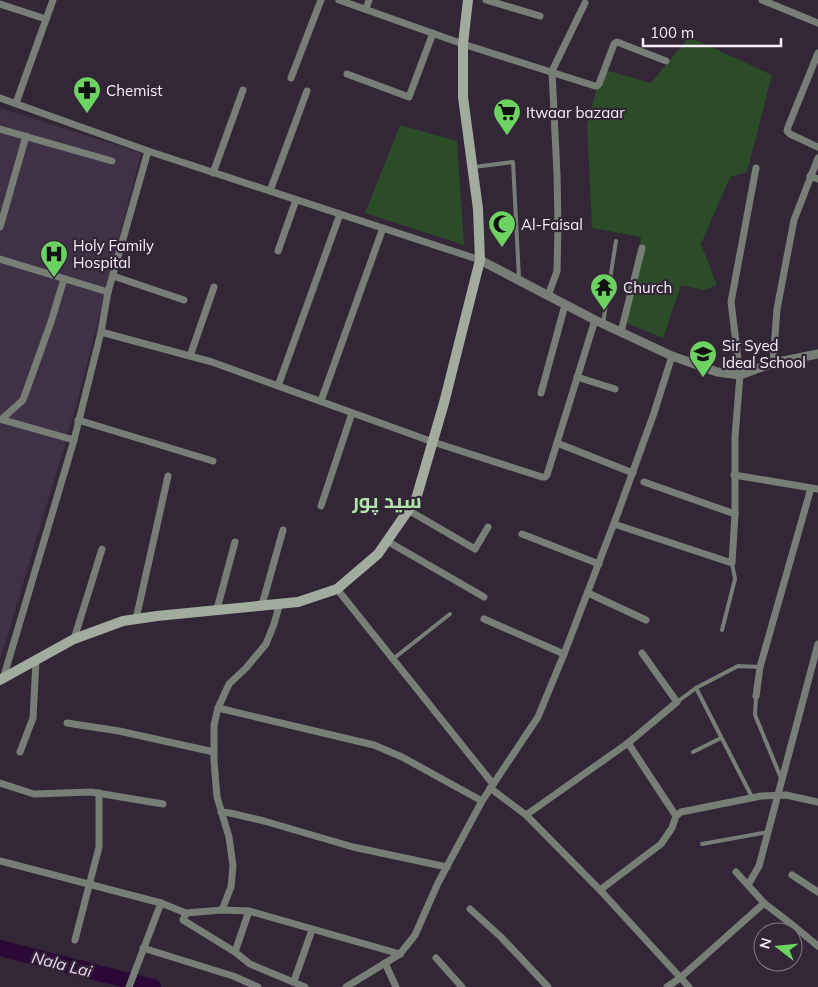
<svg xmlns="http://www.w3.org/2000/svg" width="818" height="987" viewBox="0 0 818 987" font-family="Mulish,Cairo,sans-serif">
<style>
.built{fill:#403146}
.green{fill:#2c4b29}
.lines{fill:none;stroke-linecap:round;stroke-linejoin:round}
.river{stroke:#2b0836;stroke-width:16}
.service{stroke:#777e76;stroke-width:4}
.minor{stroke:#777e76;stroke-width:7}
.tertiary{stroke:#777e76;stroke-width:9}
.secondary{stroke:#a1ac9f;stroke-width:10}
.labels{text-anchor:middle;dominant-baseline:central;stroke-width:4.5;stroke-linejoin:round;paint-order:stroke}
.poi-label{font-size:15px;fill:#f7effa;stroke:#332737;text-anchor:start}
.water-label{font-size:16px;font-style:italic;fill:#edd7f6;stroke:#332737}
.district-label{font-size:20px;font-weight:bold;fill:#aee5a8;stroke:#332737}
</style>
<rect width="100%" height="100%" fill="#332737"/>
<!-- built -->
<path class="built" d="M0 108 141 153 77 403 0 660Z"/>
<!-- green -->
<g class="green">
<path d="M689 37 772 75 747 172 730 177 701 244 717 285 704 290 681 285 663 338 622 321 641 237 592 228 587 124 602 69 651 83Z"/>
<path d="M400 125 457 141 464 245 365 213Z"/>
</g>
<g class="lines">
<!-- river -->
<path class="river" d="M0 948 153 987"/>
<!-- service -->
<g class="service">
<path d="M474 167 513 162 519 278"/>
<path d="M603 324 616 241"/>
<path d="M722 630 735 579 732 563"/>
<path d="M393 659 450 614"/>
<path d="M696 688 752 797"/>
<path d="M756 696 755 715 781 778"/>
<path d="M677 702 696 688 738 666 760 667"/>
<path d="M693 752 721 738"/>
<path d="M702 844 768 832"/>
</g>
<!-- minor -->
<g class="minor">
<path d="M339 0 463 44 595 86H597L599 84 614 44 617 42 666 61"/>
<path d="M486 0 540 16"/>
<path d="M762 0 818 23"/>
<path d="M0 4 46 19"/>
<path d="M366 9 369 0"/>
<path d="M818 53 788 127 787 131 790 134 818 147"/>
<path d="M347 74 409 97 433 33"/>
<path d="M291 78 321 0"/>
<path d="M0 98 148 151 480 260"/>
<path d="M16 103 53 0"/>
<path d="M0 129 112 161"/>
<path d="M213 173 243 90"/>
<path d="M810 176 818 179"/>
<path d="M270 191 307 91"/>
<path d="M0 227 26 136"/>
<path d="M278 251 296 200"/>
<path d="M0 259 108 292"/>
<path d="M113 276 184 300"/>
<path d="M548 296 557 271 558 225 557 174 552 71 585 3"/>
<path d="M101 332 212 362 433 442 542 477H545L547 475 595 320"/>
<path d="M621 332 642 248"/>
<path d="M190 356 214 287"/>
<path d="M773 363 777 309 794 220 818 158"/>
<path d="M577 377 615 389"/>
<path d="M278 386 340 214"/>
<path d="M541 393 565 305"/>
<path d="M321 401 383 228"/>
<path d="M0 419 74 440"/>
<path d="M2 419 23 400 51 322 64 279"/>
<path d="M78 420 213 461"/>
<path d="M557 443 633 473"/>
<path d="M734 475 818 489"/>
<path d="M644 482 735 514"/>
<path d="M321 506 352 413"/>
<path d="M408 510 475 549 488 527"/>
<path d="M614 524 732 563 735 514V437L740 375 731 302 756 168"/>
<path d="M522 534 599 564"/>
<path d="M387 541 484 597"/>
<path d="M337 589 493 784"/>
<path d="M588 593 646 620"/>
<path d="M262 605 283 530"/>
<path d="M217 609 235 542"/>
<path d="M136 619 168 476"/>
<path d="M484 619 564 654"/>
<path d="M74 639 102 549"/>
<path d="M3 679 74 440 101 332 108 292 148 151"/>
<path d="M756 696 760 667 811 488"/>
<path d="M218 708 374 745 402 757 482 801"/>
<path d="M67 723 119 731 214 752"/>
<path d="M628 743 676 816"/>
<path d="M20 752 33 718 36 661"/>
<path d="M0 783 34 794 91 792 163 804"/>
<path d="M490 788 526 815 600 890 689 987"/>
<path d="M221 812 230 813 264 821 353 847 447 867"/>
<path d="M526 815 628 743 677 702 642 653"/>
<path d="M0 861 161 903 186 913 222 910 249 911 400 954"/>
<path d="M736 872 764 903 790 923 818 946"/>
<path d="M792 875 818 892"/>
<path d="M748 885 759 866 818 644"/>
<path d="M600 890 661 844 672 828 676 816 681 812 761 796 786 795 818 802"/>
<path d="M470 909 501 937 548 987"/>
<path d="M222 910 231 887 233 866 229 837 217 797 214 761V725L218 708 229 684 246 668 266 644 274 624 280 603"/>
<path d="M186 913 183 920 235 952 250 964 305 987"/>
<path d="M75 940 99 847V793"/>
<path d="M143 948 233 976 258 987"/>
<path d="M235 952 249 911"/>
<path d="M436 958 462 987"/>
<path d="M385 963 396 987"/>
<path d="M294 981 312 930"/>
<path d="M129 987 161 903"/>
<path d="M346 987 400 954 415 935 438 883 482 801 538 717 564 654 619 510 654 413 672 356"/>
<path d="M667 987 680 978 764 903"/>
</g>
<!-- tertiary -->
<path class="tertiary" d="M480 260 595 320 672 356 717 372 740 375 773 363 818 354"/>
<!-- secondary -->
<path class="secondary" d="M0 680 74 639 123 621 157 616 298 602 337 589 378 554 416 499 444 403 480 260 478 209 463 97V44L468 0"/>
</g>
<!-- icons -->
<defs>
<g id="pharmacy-pin" transform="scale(1.4375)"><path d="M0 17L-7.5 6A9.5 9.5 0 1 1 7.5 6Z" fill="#6cd362" stroke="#332737"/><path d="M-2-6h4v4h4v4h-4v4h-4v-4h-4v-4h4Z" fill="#111"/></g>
<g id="supermarket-pin" transform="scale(1.4375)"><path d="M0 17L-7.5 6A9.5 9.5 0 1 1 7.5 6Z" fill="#6cd362" stroke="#332737"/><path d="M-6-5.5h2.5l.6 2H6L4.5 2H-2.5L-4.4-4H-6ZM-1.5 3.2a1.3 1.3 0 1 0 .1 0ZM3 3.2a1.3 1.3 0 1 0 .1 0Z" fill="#111"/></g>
<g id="mosque-pin" transform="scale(1.4375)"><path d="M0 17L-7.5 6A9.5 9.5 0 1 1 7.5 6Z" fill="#6cd362" stroke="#332737"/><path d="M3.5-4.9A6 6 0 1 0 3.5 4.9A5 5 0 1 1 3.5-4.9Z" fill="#111"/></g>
<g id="hospital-pin" transform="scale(1.4375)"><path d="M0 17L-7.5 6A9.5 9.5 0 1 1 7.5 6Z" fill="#6cd362" stroke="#332737"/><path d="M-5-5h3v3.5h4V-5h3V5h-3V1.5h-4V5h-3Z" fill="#111"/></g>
<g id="temple-pin" transform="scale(1.4375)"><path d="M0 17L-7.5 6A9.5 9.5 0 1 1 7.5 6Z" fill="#6cd362" stroke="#332737"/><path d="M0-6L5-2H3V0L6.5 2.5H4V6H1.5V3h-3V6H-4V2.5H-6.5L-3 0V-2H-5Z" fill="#111"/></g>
<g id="school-pin" transform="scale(1.4375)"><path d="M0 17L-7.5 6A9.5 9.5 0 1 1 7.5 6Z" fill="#6cd362" stroke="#332737"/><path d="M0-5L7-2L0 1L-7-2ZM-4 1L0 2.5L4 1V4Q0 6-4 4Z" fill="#111"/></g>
</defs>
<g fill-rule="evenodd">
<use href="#pharmacy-pin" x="87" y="90"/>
<use href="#supermarket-pin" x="507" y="112"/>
<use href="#mosque-pin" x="502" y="224"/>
<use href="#hospital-pin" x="54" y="254"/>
<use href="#temple-pin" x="604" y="287"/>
<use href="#school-pin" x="703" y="354"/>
</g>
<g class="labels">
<!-- poi labels -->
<g class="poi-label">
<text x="106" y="90">Chemist</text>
<text x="526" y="112">Itwaar bazaar</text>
<text x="521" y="224">Al-Faisal</text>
<text x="73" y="245">Holy Family<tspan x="73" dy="17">Hospital</tspan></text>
<text x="623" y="287">Church</text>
<text x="722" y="345">Sir Syed<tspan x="722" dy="17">Ideal School</tspan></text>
</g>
<!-- water labels -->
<g class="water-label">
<text transform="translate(62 964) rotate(14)">Nala Lai</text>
</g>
<!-- district labels -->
<g class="district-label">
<text x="387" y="500">سید پور</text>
</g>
</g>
<!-- north arrow -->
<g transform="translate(778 947) rotate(286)"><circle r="24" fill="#332737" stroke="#817785"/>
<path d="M0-4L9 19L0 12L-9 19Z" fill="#6cd362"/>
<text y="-8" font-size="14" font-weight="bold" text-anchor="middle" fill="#f7effa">N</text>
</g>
<!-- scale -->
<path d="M643 38v8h138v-8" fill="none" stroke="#f7effa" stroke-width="2.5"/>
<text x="650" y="38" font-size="15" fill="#f7effa" stroke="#332737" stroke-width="4" paint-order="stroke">100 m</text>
</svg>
